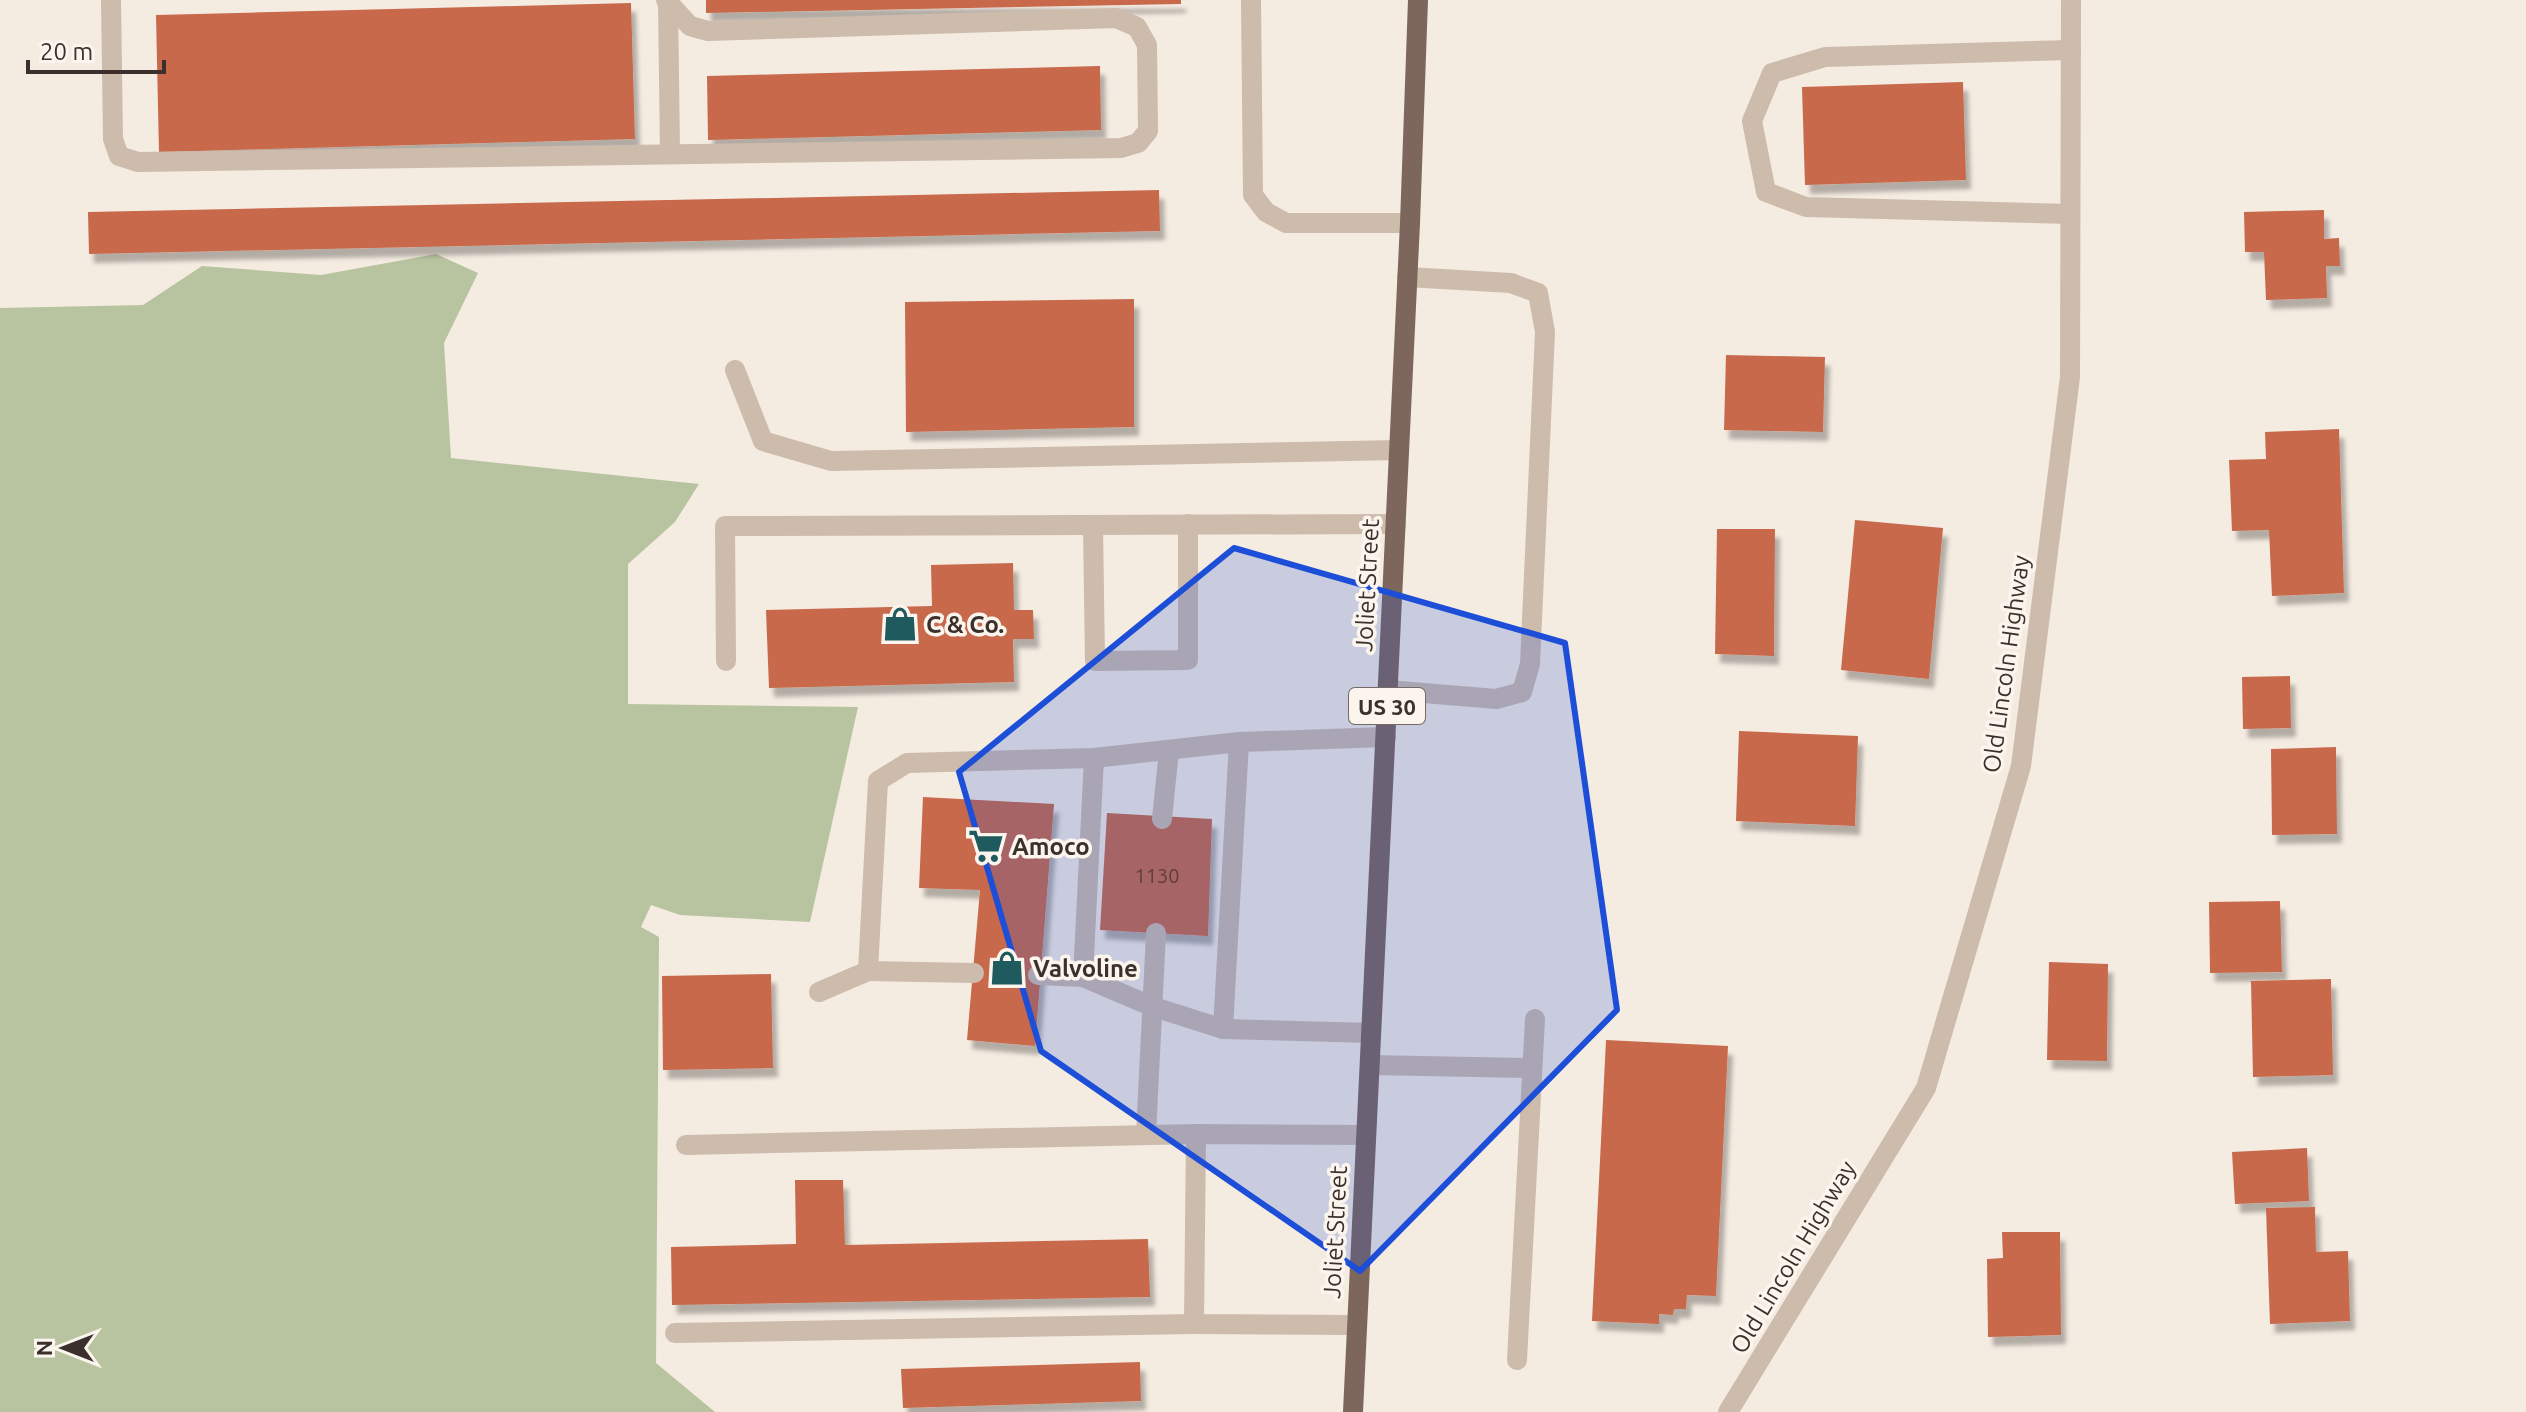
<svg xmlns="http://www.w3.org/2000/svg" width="2526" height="1412" viewBox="0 0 2526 1412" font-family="Ubuntu,sans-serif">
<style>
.green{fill:#b8c4a0}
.building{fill:#c8694b;filter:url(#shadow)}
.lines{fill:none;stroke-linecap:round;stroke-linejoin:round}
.lane{stroke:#cdbbac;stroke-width:20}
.street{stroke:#cdbbac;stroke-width:20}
.primary{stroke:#7d675c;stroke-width:20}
.marked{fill:#1d4ed8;fill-opacity:0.2;stroke:#1d4ed8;stroke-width:6;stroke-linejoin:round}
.labels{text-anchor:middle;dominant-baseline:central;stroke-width:7;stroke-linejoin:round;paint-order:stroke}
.number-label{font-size:20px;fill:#5e3e33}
.shield{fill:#fbf5ee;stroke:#756b66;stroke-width:2}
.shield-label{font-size:22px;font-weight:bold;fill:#3b302b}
.street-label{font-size:24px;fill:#3b302b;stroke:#fbf5ee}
.poi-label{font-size:24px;font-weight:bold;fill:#3b302b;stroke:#fbf5ee;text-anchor:start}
</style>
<defs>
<filter id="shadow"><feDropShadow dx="5" dy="9" stdDeviation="2" flood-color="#0004"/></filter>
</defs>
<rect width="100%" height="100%" fill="#f4ebe1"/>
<!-- green -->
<path class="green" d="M436 254 478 273 444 343 451 458 699 484 675 522 628 564V704L858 707 810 922 680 915 651 905 641 927 659 937 656 1363 715 1412H0V308L143 305 202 266 321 275Z"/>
<!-- building -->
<g class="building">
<path d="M706 0H1181V4L706 13Z"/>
<path d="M631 3 635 139 159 152 156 15Z"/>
<path d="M1100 66 1101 130 708 140 707 76Z"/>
<path d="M1963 82 1966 180 1805 185 1802 87Z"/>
<path d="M1159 190 1160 231 89 254 88 212Z"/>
<path d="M2324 210V239L2339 238 2340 266H2326L2327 298 2266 300 2264 252H2245L2244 212Z"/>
<path d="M1134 299V427L906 432 905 302Z"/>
<path d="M1726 355 1825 357 1823 432 1724 430Z"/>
<path d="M2339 429 2344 593 2272 596 2269 530 2232 531 2229 460 2266 459 2265 432Z"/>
<path d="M1855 520 1943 528 1929 679 1841 670Z"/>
<path d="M1717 529H1775L1774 656 1715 654Z"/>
<path d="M1013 563 1014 610H1033L1034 639H1013L1014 682 769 688 766 610 932 606 931 565Z"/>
<path d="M2290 676 2291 728 2243 729 2242 677Z"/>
<path d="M1739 731 1858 736 1855 826 1736 821Z"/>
<path d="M2336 747 2337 834 2272 835 2271 749Z"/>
<path d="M923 797 1054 804 1035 1046 967 1040 980 890 919 888Z"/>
<path d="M1107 813 1212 819 1208 936 1100 930Z"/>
<path d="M2280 901 2282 972 2210 973 2209 902Z"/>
<path d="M2049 962 2108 964 2107 1061 2047 1060Z"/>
<path d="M771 974 773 1068 663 1070 662 976Z"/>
<path d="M2331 979 2333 1075 2253 1077 2251 981Z"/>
<path d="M1606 1040 1728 1046 1716 1296 1687 1295 1686 1309H1674L1673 1315 1659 1314V1324L1592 1321Z"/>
<path d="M2307 1148 2309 1201 2235 1204 2232 1152Z"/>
<path d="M795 1180H843L845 1245 1148 1239 1150 1297 672 1305 671 1247 796 1244Z"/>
<path d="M2315 1207 2316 1252 2348 1251 2350 1321 2270 1324 2266 1208Z"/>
<path d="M2002 1232H2060L2061 1335 1988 1337 1987 1259 2003 1258Z"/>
<path d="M1140 1362 1141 1401 903 1408 901 1369Z"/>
</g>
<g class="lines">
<!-- lane -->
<g class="lane">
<path d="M111 0 113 139 119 156 138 162 1121 148 1138 143 1148 131 1147 45 1137 27 1116 18 708 31 690 26 666 0"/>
<path d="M668 0 670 154"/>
<path d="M1251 0 1253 195 1266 212 1286 223H1410"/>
<path d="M2070 214 1806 207 1766 192 1752 121 1772 73 1825 57 2071 50"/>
<path d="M735 370 763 441 831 461 1399 450"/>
<path d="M1093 525 1095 661 1188 660V524"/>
<path d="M726 661 725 526 1396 524"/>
<path d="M1388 690 1496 699 1522 692 1530 664 1545 332 1538 293 1511 283 1407 277"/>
<path d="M1162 819 1169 750"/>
<path d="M974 973 868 971 878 781 907 763 1094 758 1239 742"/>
<path d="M1038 975 1083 977 1151 1006 1223 1029 1371 1033"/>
<path d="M1083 977 1094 758"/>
<path d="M819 992 868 971"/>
<path d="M1223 1029 1239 742 1386 737"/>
<path d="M1370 1065 1532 1068"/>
<path d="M1146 1135 1156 933"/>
<path d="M686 1145 1196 1134"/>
<path d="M1357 1325 1194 1324 1196 1134 1366 1135"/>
<path d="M675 1333 1194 1324"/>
<path d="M1517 1360 1535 1019"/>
</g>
<!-- street -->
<path class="street" d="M1728 1412 1926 1088 2021 766 2070 377 2071 0"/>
<!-- primary -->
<path class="primary" d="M1353 1412 1410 223 1418 0"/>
</g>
<!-- marked area -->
<path class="marked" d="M1234 548 1565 643 1617 1010 1360 1271 1041 1051 959 772Z"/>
<!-- icons -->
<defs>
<g id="shop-bare" transform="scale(2.76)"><path d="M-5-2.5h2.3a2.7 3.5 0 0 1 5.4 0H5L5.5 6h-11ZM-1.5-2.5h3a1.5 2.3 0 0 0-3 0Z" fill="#1f5a5e" stroke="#fbf5ee" stroke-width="2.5" paint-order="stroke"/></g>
<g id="supermarket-bare" transform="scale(2.76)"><path d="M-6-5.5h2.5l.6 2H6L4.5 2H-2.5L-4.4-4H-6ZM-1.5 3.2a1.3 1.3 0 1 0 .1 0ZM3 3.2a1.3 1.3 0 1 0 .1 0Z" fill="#1f5a5e" stroke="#fbf5ee" stroke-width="2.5" paint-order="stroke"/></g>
</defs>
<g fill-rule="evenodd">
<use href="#shop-bare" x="900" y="624"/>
<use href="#supermarket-bare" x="986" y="846"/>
<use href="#shop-bare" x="1007" y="968"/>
</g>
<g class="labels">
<!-- number labels -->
<g class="number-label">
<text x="1157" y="875">1130</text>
</g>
<!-- shield labels -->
<rect class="shield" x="1349" y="688" width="76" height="36" rx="6"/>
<g class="shield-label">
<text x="1387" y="706">US 30</text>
</g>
<!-- street labels -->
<g class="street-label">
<text transform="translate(1367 585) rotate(-87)">Joliet Street</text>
<text transform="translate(2006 664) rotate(-82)">Old Lincoln Highway</text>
<text transform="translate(1335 1232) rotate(-87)">Joliet Street</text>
<text transform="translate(1793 1257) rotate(-59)">Old Lincoln Highway</text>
</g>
<!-- poi labels -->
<g class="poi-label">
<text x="926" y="624">C &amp; Co.</text>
<text x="1012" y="846">Amoco</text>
<text x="1033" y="968">Valvoline</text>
</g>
</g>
<!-- north arrow -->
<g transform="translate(64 1348) rotate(270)" stroke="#fbf5ee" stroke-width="6" paint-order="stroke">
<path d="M0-6L14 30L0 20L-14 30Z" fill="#3b302b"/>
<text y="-12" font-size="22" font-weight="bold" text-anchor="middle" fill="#3b302b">N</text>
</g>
<!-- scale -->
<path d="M28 60v12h136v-12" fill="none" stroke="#3b302b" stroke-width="4"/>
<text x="40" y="60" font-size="24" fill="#3b302b" stroke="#fbf5ee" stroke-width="6" paint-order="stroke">20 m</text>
</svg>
